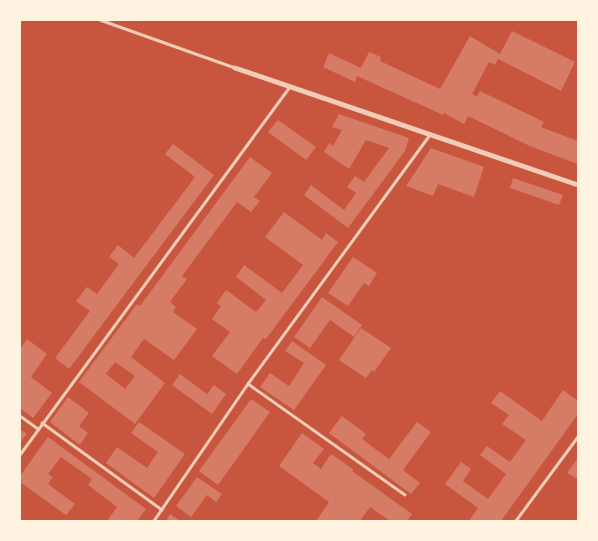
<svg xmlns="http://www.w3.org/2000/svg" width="598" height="541" viewBox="0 0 598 541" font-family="'Roboto Condensed',sans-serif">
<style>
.building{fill:#d67c66;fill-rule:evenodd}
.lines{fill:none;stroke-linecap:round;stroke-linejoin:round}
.service{stroke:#f1ccb7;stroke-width:3}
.minor{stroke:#f1ccb7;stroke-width:5}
</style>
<rect width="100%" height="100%" fill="#c8553d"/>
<!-- building -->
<g class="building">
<path d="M512 31 575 62 561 91 498 59 495 65 489 62 472 94 477 97 480 91 544 122 541 127 578 141V164L532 147 468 116 464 124 444 113 443 115 357 76 355 82 323 67 329 53 361 68 369 52 381 57 380 61 440 89 470 36 500 54Z"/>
<path d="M339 114 409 138 405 151 348 228 304 195 311 185 344 210 356 193 347 187 355 176 364 182 389 148 366 140 349 169 324 152 329 143 333 146 342 130 332 127Z"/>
<path d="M278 120 316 147 306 160 268 132Z"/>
<path d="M173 144 214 175 69 369 55 358 90 311 76 301 87 287 97 294 119 264 109 257 118 245 134 258 195 177 165 154Z"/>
<path d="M431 148 484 167 474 197 438 184 433 196 406 186Z"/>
<path d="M250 157 272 173 254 197 260 201 251 212 237 202 182 276 187 279 170 302 176 307 173 312 197 329 174 360 144 339 131 357 165 383 135 424 79 382 137 304 140 306ZM115 362 135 376 125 389 106 374Z"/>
<path d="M513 178 563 195 559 205 510 188Z"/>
<path d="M284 212 322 240 326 233 338 242 266 339 263 338 237 374 212 356 230 332 212 319 221 306 217 303 226 290 256 312 266 300 236 277 244 265 282 293 303 265 265 237Z"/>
<path d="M353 257 377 273 369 286 364 283 348 306 328 293Z"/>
<path d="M322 297 362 325 354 337 330 320 310 348 294 337Z"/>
<path d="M361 328 391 348 374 372 372 370 366 378 339 360Z"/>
<path d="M27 339 47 354 31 377 52 393 33 418 20 408V349Z"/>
<path d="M292 341 326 365 294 410 260 387 270 373 289 386 304 363 285 351Z"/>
<path d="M180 374 207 394 214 385 226 394 212 414 172 385Z"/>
<path d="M563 390 578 401V414L501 521H469L478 508 445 484 461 462 471 469 463 481 488 499 506 474 480 455 487 446 510 462 526 440 502 424 509 415 491 403 500 391 542 421Z"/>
<path d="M68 397 89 413 79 426 88 433 80 445 50 422Z"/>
<path d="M251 399 270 412 218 485 199 471Z"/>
<path d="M342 416 366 434 362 439 389 459 417 422 431 432 403 470 420 483 411 494 329 433Z"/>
<path d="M139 422 185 454 154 498 106 463 117 447 147 468 158 452 131 433Z"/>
<path d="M20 429 27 434 20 443Z"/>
<path d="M302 433 324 449 313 463 321 469 331 454 353 469 352 471 412 514 407 521H390L370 507 360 521H316L329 502 279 466Z"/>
<path d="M48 437 146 509 137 521H107L117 507 88 485 92 479 61 457 48 474 53 477 48 484 75 504 66 515 20 482V476Z"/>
<path d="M578 458V479L567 473Z"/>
<path d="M197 477 222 494 216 502 207 495 191 517 176 506Z"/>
<path d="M170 514 180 521H166Z"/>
</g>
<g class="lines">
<!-- service -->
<g class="service">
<path d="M100 20 235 68"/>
<path d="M248 384 405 495"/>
<path d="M20 416 38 429"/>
<path d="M42 423 162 510"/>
<path d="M20 455 290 87"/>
<path d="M154 521 248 384 430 135"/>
<path d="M516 521 578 437"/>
</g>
<!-- minor -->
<path class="minor" d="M235 68 578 185"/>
</g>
<!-- border -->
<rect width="598" height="541" fill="none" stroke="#fff3e0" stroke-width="42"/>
</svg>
